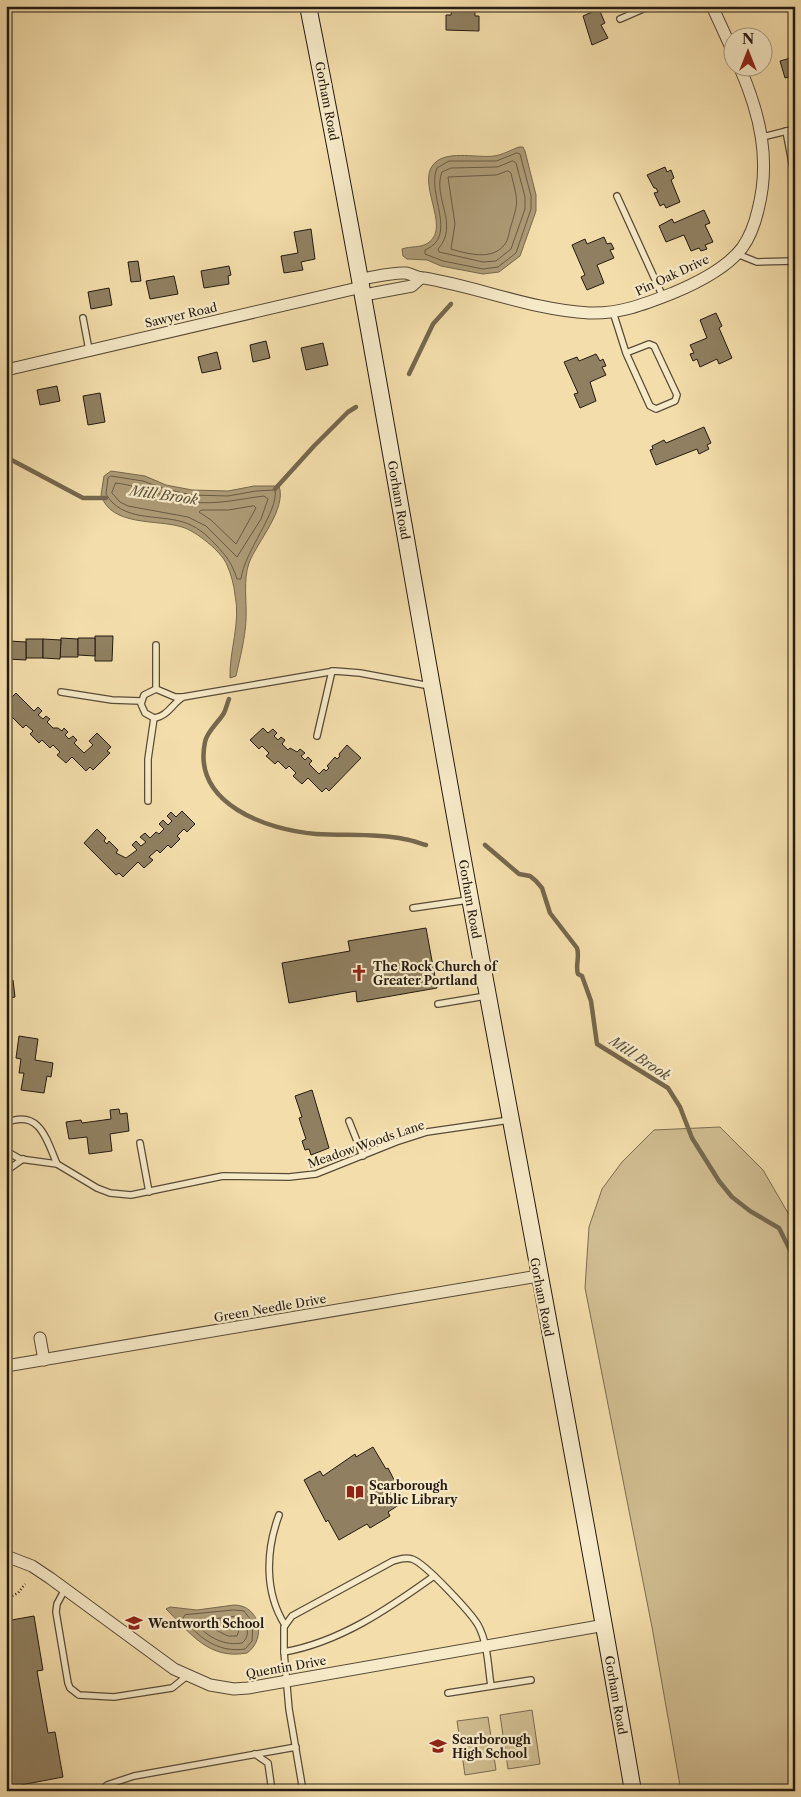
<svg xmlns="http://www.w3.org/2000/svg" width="801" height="1797" viewBox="0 0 801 1797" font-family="'Libre Caslon Text',serif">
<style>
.green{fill:#d0bd91;stroke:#7a6c50}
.water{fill:#ad9b76;stroke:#76674d}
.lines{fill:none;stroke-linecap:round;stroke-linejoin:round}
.shore{stroke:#685a43;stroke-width:1}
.stream{stroke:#76674d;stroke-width:4.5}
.building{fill:#908061;stroke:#241a10}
.service-casing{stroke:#584b37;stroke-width:8}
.minor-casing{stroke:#584b37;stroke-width:13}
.secondary-casing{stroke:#241a10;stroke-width:18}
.path{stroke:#241a10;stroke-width:2.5;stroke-dasharray:1 2.5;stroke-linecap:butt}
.service{stroke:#f7eac8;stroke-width:5.5}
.minor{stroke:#f7eac8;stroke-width:11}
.secondary{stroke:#f7eac8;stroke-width:16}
.labels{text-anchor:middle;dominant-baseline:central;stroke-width:4.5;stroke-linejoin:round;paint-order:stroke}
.street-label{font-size:12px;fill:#241a10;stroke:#f7eac8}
.poi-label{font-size:12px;font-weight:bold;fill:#241a10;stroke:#f7eac8;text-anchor:start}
.water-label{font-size:14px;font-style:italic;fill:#5b4e39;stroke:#f7eac8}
</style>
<rect width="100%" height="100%" fill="#f3deab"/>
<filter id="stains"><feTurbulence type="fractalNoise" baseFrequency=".004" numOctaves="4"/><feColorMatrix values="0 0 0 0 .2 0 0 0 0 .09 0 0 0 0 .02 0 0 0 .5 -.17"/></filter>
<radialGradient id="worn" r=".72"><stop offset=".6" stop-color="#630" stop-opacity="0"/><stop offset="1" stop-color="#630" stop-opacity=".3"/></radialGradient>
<!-- green -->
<g class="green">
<path d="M720 1127 763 1170 795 1225V1791H681L652 1627 585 1288 589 1227 602 1189 622 1162 654 1130Z"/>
<path d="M532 1710 540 1764 508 1769 500 1715Z"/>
<path d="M488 1717 496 1770 465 1775 457 1721Z"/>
</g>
<!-- water -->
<g class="water">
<path d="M519 147H523L525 151 536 195V211L520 256 499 272 483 274 441 266 427 260 407 259 403 256 402 249C410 246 421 248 428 243 453 227 412 179 437 161 451 151 477 158 494 156 502 155 511 150 519 147Z"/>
<path d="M111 471 145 476 166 485 192 490 228 491 254 486H279C287 509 257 542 249 563 243 580 247 601 246 620 245 639 240 658 236 676L230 678C229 651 241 623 235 595 234 585 231 574 227 565 222 552 196 531 182 527 157 519 111 527 101 495L104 476Z"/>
<path d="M234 1605C260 1605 267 1639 247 1653 209 1660 191 1634 166 1609L170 1607 197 1610Z"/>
</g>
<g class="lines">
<!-- shore -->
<g class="shore">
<path d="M517 153 520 154 531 196V209L516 253 498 267 483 269 443 261 425 254V250C459 236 426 194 437 168L449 161H496Z"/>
<path d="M513 161 516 163 525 197V209L511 249 496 261 483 262 439 252 438 249C460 225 432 197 442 172L451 168 497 167Z"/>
<path d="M508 171 511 173C518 203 519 200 510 229 509 234 508 240 505 244 493 261 468 254 451 249L455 224 448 177 496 175Z"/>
<path d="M111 476 143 481 165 489 192 495 228 496 256 491 275 490C279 511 244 552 241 579H237C231 561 227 557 215 544 206 534 196 526 183 522 157 514 122 522 106 494L108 478Z"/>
<path d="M116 483C142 486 165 498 191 502 217 505 239 499 264 496L268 499 261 519 237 557 206 526 188 517 128 506 120 502 112 493Z"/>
<path d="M254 506 256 508 236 544 211 520 199 512 201 510H228Z"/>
<path d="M234 1610 244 1611 253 1623 252 1641 245 1649C218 1653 199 1638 183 1618L185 1615Z"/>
<path d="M240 1616C248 1622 251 1636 242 1643 225 1646 208 1638 197 1624L199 1621Z"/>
<path d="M237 1624 239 1630 237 1636H228L216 1630 218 1627Z"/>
</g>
<!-- stream -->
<g class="stream">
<path d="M409 374 433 324 451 304"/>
<path d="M6 457 83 498H106"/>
<path d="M275 489 314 446 348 412 356 407"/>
<path d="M229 699C227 704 226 709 224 713 218 723 207 731 205 742 192 804 267 830 316 834 345 836 375 833 404 839 411 840 419 843 426 845"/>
<path d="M485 845 519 874 530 876 536 881 542 888 550 913 577 948C580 957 575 966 578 974L582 976 591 1001 597 1044 668 1088 680 1107 692 1138 719 1181 732 1197 750 1211 779 1228 795 1260"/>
</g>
</g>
<!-- building -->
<g class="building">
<path d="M452 6H475V16H479V31L446 30V15H451Z"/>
<path d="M599 9 605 23 601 25 608 38 592 45 583 16Z"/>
<path d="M794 57 795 75 785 78 780 61Z"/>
<path d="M665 167 667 172 671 170 674 178 671 180 680 202 666 208 664 204 660 206 654 193 658 192 656 188H654L647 175Z"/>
<path d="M704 210 710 223 705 225 713 242 705 245 707 249 701 251 699 248 691 251 684 235 666 242 659 226 672 219 674 223Z"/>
<path d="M311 229 315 259 301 262 303 270 284 273 281 256 298 253 294 232Z"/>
<path d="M604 237 607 244 611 243 614 249 610 250 614 258 597 265 604 283 587 290 581 277 585 275 572 245 585 239 587 244Z"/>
<path d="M138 261 141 281 131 282 128 262Z"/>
<path d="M229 266 231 275 228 276 229 284 204 288 201 271Z"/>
<path d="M174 276 178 294 150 299 146 281Z"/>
<path d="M109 288 112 305 91 309 88 292Z"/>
<path d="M716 313 722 326 719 328 732 358 719 364 717 359 700 367 697 359 693 361 690 354 694 353 690 345 707 338 700 320Z"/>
<path d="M266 341 270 358 253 362 250 345Z"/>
<path d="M323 343 328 365 306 370 301 348Z"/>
<path d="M217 352 221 369 202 373 198 357Z"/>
<path d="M596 354 600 361 603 359 606 366 602 367 606 375 590 382 596 401 580 408 574 394 578 393 564 362 577 357 579 361Z"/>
<path d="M57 386 60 401 40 405 37 390Z"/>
<path d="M100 393 105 422 88 425 83 396Z"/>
<path d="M704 427 711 443 707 445 709 449 699 454 697 449 656 465 650 450 653 449 652 446 664 440 666 443Z"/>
<path d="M95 636H113L112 661H95Z"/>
<path d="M61 638 78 639V657H60Z"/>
<path d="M78 638H95V656L78 655Z"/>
<rect x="26" y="639" width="17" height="19"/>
<path d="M43 639 61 640 60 659 43 658Z"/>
<path d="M9 641 26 642V660L8 659Z"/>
<path d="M16 693 34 711 38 707 42 711 38 715 43 719 46 716 50 719 47 722 53 728H58L62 731 64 728 68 732 65 735 69 739 73 736 77 740 74 743 84 753 93 745 89 741 97 733 111 747 107 751 110 753 93 770 90 767 86 771 72 757 66 763 57 755 60 752 53 745 50 748 42 740 39 743 30 734 33 731 26 725 23 728 6 711V703Z"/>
<path d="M263 728 268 733 273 729 277 733 274 736 278 740 281 737 285 740 282 744 288 750 290 748 297 752 300 749 305 753 301 756 305 760 308 757 312 761 309 764 319 774 324 769 326 771 329 768 327 766 335 757 337 759 340 756 339 754 347 745 361 758 329 791 326 788 322 792 308 778 302 784 293 776 296 773 289 766 286 769 278 761 275 764 266 756 269 753 262 746 259 749 250 740Z"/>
<path d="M182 811 195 824 187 832 184 829 177 836 180 839 171 848 168 845 160 853 157 850 149 857 153 860 144 868 138 862 123 877 119 873 116 875 84 843 97 829 106 838 104 841 107 844 109 841 118 850 116 853 126 858 137 850 132 845 136 841 141 846 146 842 140 837 145 833 150 838 156 832 159 834 164 829 159 824 163 820 168 825 172 821 167 816 171 812 176 817Z"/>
<path d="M426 928 437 988 357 1002 356 991 289 1003 282 963 350 951 348 941Z"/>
<path d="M13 980 15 997 6 999V981Z"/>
<path d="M19 1036 38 1039 35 1060 53 1063 51 1077 47 1076 44 1093 21 1090 24 1073H19L21 1059 16 1058Z"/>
<path d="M312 1090 329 1148 311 1155 309 1149 305 1150 302 1141 306 1139 299 1118 302 1117 295 1096Z"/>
<path d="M119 1109 120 1114 127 1113 129 1131 110 1134 112 1151 89 1154 87 1137 69 1139 66 1122 81 1120 82 1123 111 1119 110 1110Z"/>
<path d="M373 1447 386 1469 388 1468 405 1501 388 1512 390 1516 370 1528 367 1524 339 1540 328 1520 326 1522 304 1480 320 1471 323 1476 355 1454 356 1457Z"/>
<path d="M34 1616 43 1670 37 1671 48 1733 55 1732 63 1777 21 1785 22 1791H6V1621Z"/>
</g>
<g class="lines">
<!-- service casing -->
<g class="service-casing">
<g id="service">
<path d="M620 19 650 6"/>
<path d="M786 131 795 179"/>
<path d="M762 137 795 129"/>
<path d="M617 196 663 297"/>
<path d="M737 254 757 262 795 261"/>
<path d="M613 312 626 353 650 406 656 409 675 401 677 395 654 346 649 344 626 353"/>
<path d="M83 318 89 350"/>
<path d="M156 689 175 697H183C172 704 167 717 154 718L145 713 141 704 144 695Z"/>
<path d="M156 689V645"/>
<path d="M61 692 112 700 141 701"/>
<path d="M183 697 335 671 360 673 430 686"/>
<path d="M317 736 332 671"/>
<path d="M148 801V759L154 718"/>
<path d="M413 908 468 900"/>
<path d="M438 1004 486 996"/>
<path d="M349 1121 363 1156"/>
<path d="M6 1123C40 1108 47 1141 57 1164"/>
<path d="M140 1143 149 1192"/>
<path d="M6 1151 20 1159 57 1164 97 1188 110 1193 131 1195 223 1176 289 1177 316 1174 396 1142 427 1132 510 1120"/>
<path d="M6 1171 23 1159"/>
<path d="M279 1515C266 1550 264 1592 285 1625"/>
<path d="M65 1589 57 1604 56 1612 68 1683 70 1688 79 1695 114 1697 172 1688 187 1676"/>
<path d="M284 1652C340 1642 388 1609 434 1576"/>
<path d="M448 1693 531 1680"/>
<path d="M255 1754 268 1763 272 1791"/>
<path d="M101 1791 107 1785 134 1776 296 1747"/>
<path d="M303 1791 289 1709 284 1652V1627L292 1616 393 1561C400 1559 406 1557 412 1559 425 1563 471 1613 478 1625 488 1643 488 1667 491 1686"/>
</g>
</g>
<!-- minor casing -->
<g class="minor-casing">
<g id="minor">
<path d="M712 6 734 54"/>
<path d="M361 279C375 277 392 272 406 273 412 274 417 278 424 278 479 287 532 310 589 313 620 314 645 304 673 293 697 283 726 269 742 248 750 237 755 223 758 210 771 160 760 114 740 68"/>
<path d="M364 295 412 286 421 278"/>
<path d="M6 370 362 287"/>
<path d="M40 1338 44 1360"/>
<path d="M6 1366 538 1276"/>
<path d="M6 1556 32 1566 50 1578 174 1669 210 1685 234 1689 248 1688 605 1625"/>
</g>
</g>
<!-- secondary casing -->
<g class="secondary-casing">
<path id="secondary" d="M308 6C364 286 410 568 461 849 518 1163 579 1476 633 1791"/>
</g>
<!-- path -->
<path class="path" d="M6 1599 18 1593 25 1584"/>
<!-- service -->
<use href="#service" class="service"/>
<!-- minor -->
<use href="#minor" class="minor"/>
<!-- secondary -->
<use href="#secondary" class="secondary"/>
</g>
<!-- icons -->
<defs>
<g id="church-bare" transform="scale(1.35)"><path d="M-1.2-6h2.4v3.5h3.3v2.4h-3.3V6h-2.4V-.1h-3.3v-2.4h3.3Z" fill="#8f2418" stroke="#f7eac8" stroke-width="2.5" paint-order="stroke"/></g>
<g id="library-bare" transform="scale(1.35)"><path d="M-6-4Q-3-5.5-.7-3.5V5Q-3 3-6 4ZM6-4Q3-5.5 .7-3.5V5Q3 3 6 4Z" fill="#8f2418" stroke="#f7eac8" stroke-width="2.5" paint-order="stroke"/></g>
<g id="school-bare" transform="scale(1.35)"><path d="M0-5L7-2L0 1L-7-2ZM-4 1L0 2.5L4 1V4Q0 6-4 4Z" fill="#8f2418" stroke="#f7eac8" stroke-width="2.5" paint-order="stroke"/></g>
</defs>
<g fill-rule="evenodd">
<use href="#church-bare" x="359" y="973"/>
<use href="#library-bare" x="355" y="1492"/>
<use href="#school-bare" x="134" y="1623"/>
<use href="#school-bare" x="438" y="1746"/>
</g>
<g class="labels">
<!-- street labels -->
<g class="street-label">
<text transform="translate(327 101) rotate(79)">Gorham Road</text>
<text transform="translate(672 275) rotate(-25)">Pin Oak Drive</text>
<text transform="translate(181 315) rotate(-13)">Sawyer Road</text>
<text transform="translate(399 500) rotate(80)">Gorham Road</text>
<text transform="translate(470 899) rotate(80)">Gorham Road</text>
<text transform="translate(366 1144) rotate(-19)">Meadow Woods Lane</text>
<text transform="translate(542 1297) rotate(79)">Gorham Road</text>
<text transform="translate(270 1308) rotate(-10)">Green Needle Drive</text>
<text transform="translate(286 1667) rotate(-10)">Quentin Drive</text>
<text transform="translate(616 1695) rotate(80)">Gorham Road</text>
</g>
<!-- poi labels -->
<g class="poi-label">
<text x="373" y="966">The Rock Church of<tspan x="373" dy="14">Greater Portland</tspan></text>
<text x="369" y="1485">Scarborough<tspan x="369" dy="14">Public Library</tspan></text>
<text x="148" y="1623">Wentworth School</text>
<text x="452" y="1739">Scarborough<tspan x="452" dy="14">High School</tspan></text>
</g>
<!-- water labels -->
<g class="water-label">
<text transform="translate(164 495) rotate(8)">Mill Brook</text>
<text transform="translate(640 1058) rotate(33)">Mill Brook</text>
</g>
</g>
<!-- margin -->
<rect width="801" height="1797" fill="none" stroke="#f3deab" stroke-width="25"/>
<rect x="8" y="8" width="786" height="1782" fill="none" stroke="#241a10" stroke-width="2.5"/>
<rect x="12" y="12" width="776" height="1772" fill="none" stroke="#241a10"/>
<!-- north arrow -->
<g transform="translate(748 52)"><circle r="24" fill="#f7eac8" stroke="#a3977e"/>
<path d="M0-4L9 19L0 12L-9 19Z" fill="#8f2418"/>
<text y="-8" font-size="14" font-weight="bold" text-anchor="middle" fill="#241a10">N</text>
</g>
<rect width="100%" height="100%" filter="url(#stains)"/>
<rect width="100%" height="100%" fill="url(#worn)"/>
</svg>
